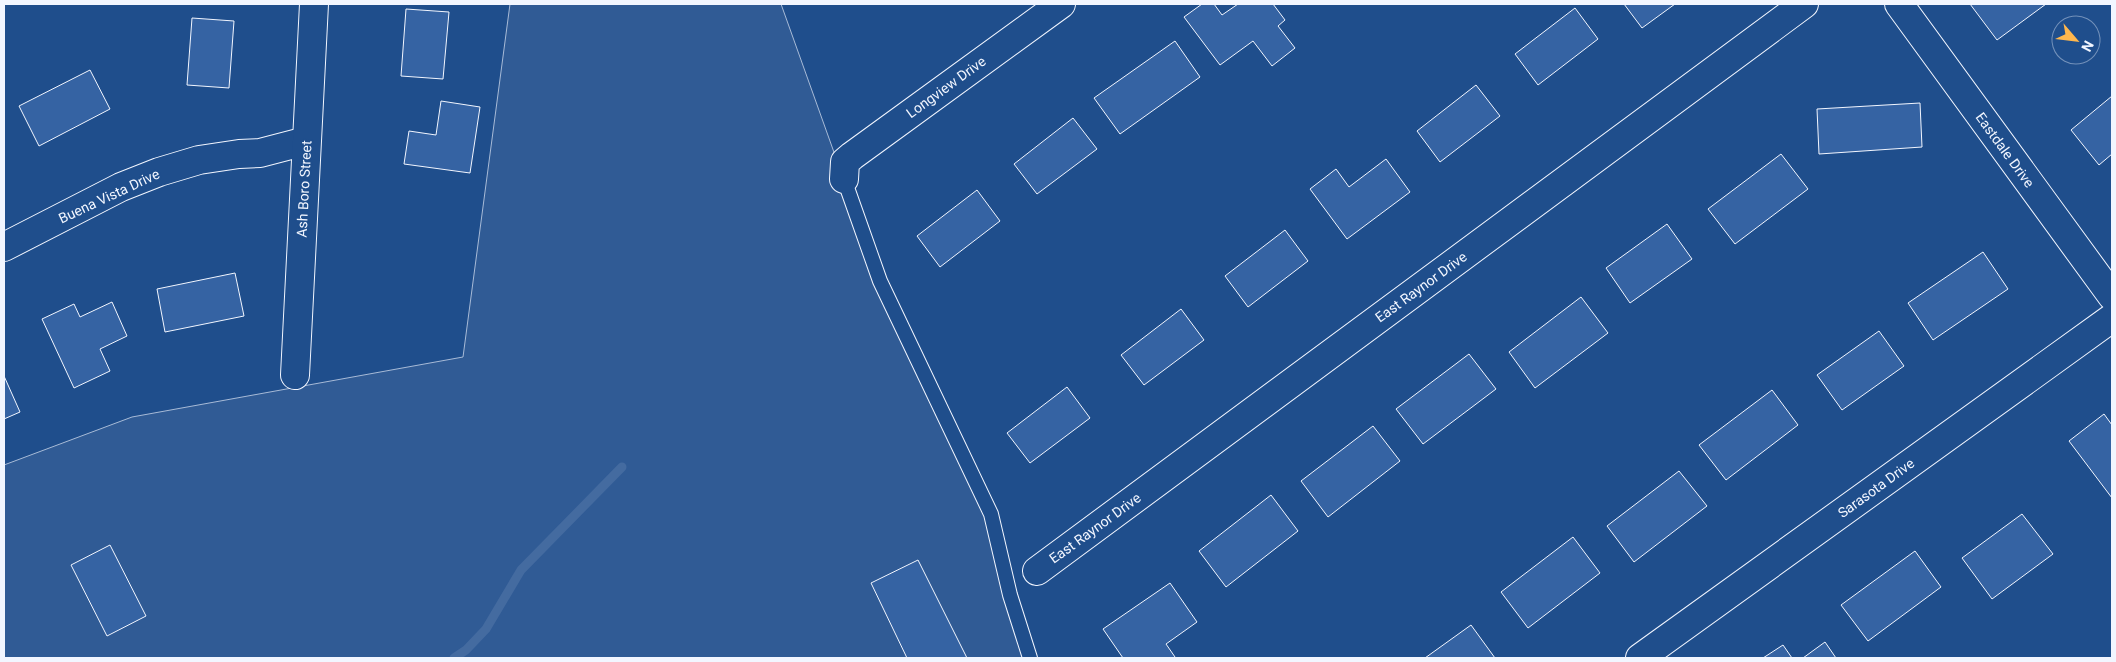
<svg xmlns="http://www.w3.org/2000/svg" width="2116" height="662" viewBox="0 0 2116 662" font-family="Roboto,sans-serif">
<style>
.built{fill:#305b95;stroke:#a8bbd7}
.lines{fill:none;stroke-linecap:round;stroke-linejoin:round}
.stream{stroke:#446ba0;stroke-width:9}
.building{fill:#3563a3;stroke:#f2f6ff}
.service-casing{stroke:#f2f6ff;stroke-width:16}
.minor-casing{stroke:#f2f6ff;stroke-width:30}
.service{stroke:#1f4e8c;stroke-width:14}
.minor{stroke:#1f4e8c;stroke-width:28}
.labels{text-anchor:middle;dominant-baseline:central;stroke-width:4;stroke-linejoin:round;paint-order:stroke}
.street-label{font-size:14px;fill:#f2f6ff;stroke:#1f4e8c}
</style>
<rect width="100%" height="100%" fill="#1f4e8c"/>
<!-- built -->
<path class="built" d="M510 4H781L880 281 991 514 1030 658H4V465L132 417 463 357Z"/>
<g class="lines">
<!-- stream -->
<path class="stream" d="M454 658 466 650 486 629 521 570 622 467"/>
</g>
<!-- building -->
<g class="building">
<path d="M1202 4H1214L1222 15 1238 4H1273L1285 20 1278 26 1295 48 1272 66 1253 41 1220 65 1184 17Z"/>
<path d="M1624 4H1675L1642 28Z"/>
<path d="M1970 4H2046L1997 40Z"/>
<path d="M1575 8 1598 39 1538 85 1515 54Z"/>
<path d="M406 9 449 12 443 79 401 76Z"/>
<path d="M192 18 234 21 229 88 187 85Z"/>
<path d="M1175 41 1200 77 1120 134 1094 98Z"/>
<path d="M90 70 110 109 39 146 19 106Z"/>
<path d="M1476 85 1500 116 1440 162 1417 131Z"/>
<path d="M2112 96V154L2099 165 2071 130Z"/>
<path d="M441 101 480 107 470 173 404 164 409 131 436 135Z"/>
<path d="M1920 103 1922 147 1819 154 1817 109Z"/>
<path d="M1073 118 1097 149 1037 194 1014 164Z"/>
<path d="M1781 154 1808 189 1735 244 1708 209Z"/>
<path d="M1386 159 1410 192 1347 239 1310 189 1336 169 1349 187Z"/>
<path d="M977 190 1000 221 940 267 917 236Z"/>
<path d="M1667 224 1692 259 1630 303 1606 268Z"/>
<path d="M1285 230 1308 261 1248 307 1225 276Z"/>
<path d="M1983 252 2008 289 1933 340 1908 303Z"/>
<path d="M235 273 244 316 165 332 157 289Z"/>
<path d="M1581 297 1608 333 1535 388 1509 352Z"/>
<path d="M112 302 127 336 100 349 110 371 74 388 42 319 74 304 80 317Z"/>
<path d="M1181 309 1204 340 1144 385 1121 355Z"/>
<path d="M1879 331 1904 366 1842 410 1817 375Z"/>
<path d="M1469 354 1496 389 1423 444 1396 409Z"/>
<path d="M4 376 20 412 4 419Z"/>
<path d="M1067 387 1090 418 1030 463 1007 433Z"/>
<path d="M1772 390 1798 425 1726 480 1699 445Z"/>
<path d="M2104 414 2112 425V498L2069 441Z"/>
<path d="M1373 426 1400 461 1328 517 1301 481Z"/>
<path d="M1679 471 1707 506 1634 562 1607 526Z"/>
<path d="M1271 495 1298 531 1226 587 1199 551Z"/>
<path d="M2022 514 2053 554 1992 599 1962 558Z"/>
<path d="M1573 537 1600 573 1528 628 1501 592Z"/>
<path d="M110 545 146 616 107 636 71 565Z"/>
<path d="M1915 551 1941 587 1868 641 1841 605Z"/>
<path d="M918 560 967 658H907L871 583Z"/>
<path d="M1170 583 1197 622 1166 644 1175 657 1174 658H1123L1103 629Z"/>
<path d="M1471 625 1495 658H1425Z"/>
<path d="M1825 642 1836 658H1803Z"/>
<path d="M1783 645 1792 658H1763Z"/>
</g>
<g class="lines">
<!-- service casing -->
<g class="service-casing">
<path id="service" d="M844 179 880 281 991 514 1010 595 1030 658"/>
</g>
<!-- minor casing -->
<g class="minor-casing">
<g id="minor">
<path d="M1899 4 2112 296"/>
<path d="M844 179 845 162 852 156 1061 4"/>
<path d="M4 247 121 187 159 172 199 160 239 154 260 153 306 141"/>
<path d="M295 375 314 4"/>
<path d="M1037 571 1804 4"/>
<path d="M1640 658 2112 318"/>
</g>
</g>
<!-- service -->
<use href="#service" class="service"/>
<!-- minor -->
<use href="#minor" class="minor"/>
</g>
<g class="labels">
<!-- street labels -->
<g class="street-label">
<text transform="translate(946 87) rotate(-36)">Longview Drive</text>
<text transform="translate(2005 150) rotate(54)">Eastdale Drive</text>
<text transform="translate(304 189) rotate(-87)">Ash Boro Street</text>
<text transform="translate(109 196) rotate(-25)">Buena Vista Drive</text>
<text transform="translate(1421 287) rotate(-36)">East Raynor Drive</text>
<text transform="translate(1876 488) rotate(-36)">Sarasota Drive</text>
<text transform="translate(1095 528) rotate(-36)">East Raynor Drive</text>
</g>
</g>
<!-- border -->
<rect width="2116" height="662" fill="none" stroke="#f2f6ff" stroke-width="10"/>
<!-- north arrow -->
<g transform="translate(2076 40) rotate(118)"><circle r="24" fill="#1f4e8c" stroke="#7391ba"/>
<path d="M0-4L9 19L0 12L-9 19Z" fill="#ffb74d"/>
<text y="-8" font-size="14" font-weight="bold" text-anchor="middle" fill="#f2f6ff">N</text>
</g>
</svg>
